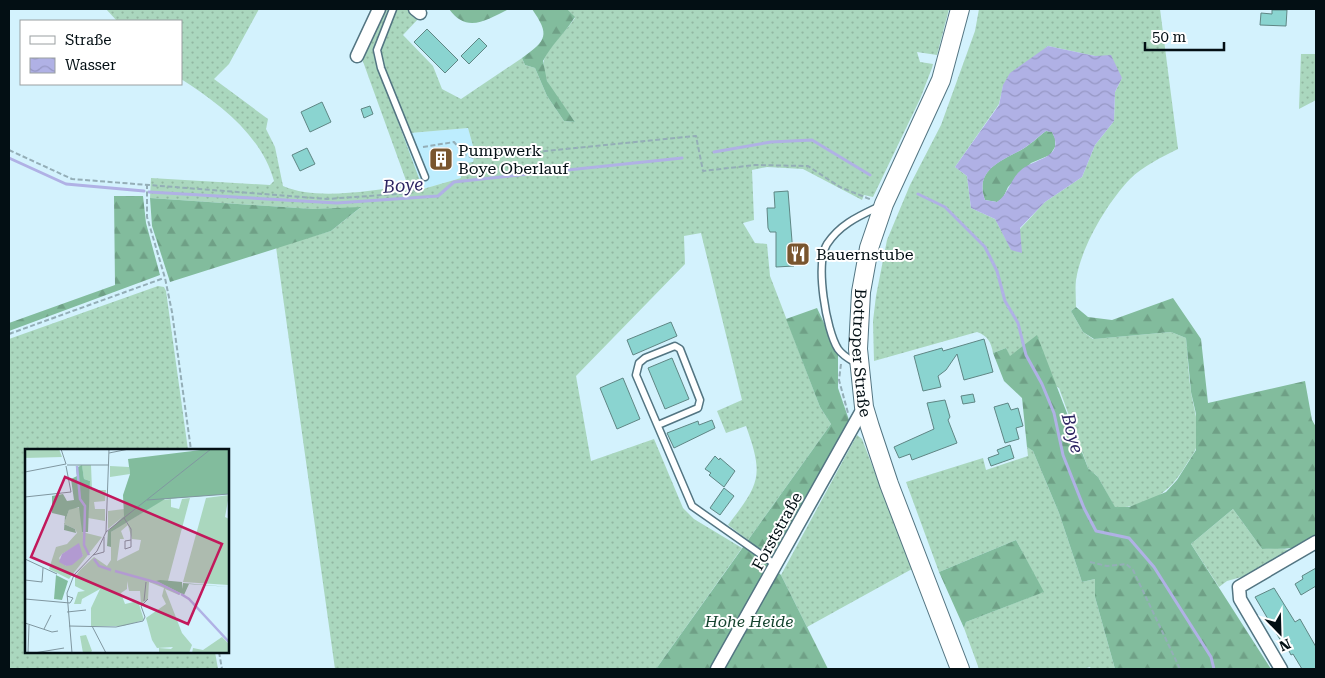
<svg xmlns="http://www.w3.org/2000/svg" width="1325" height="678" viewBox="0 0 1325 678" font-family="'Roboto Serif',serif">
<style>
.built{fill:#bdedfe}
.grass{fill:url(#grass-dots);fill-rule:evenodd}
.forest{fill:url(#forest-firs)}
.water{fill:url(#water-waves);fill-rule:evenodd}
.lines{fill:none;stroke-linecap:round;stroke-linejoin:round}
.stream{stroke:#b0b1e5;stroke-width:3}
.building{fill:#8ad4d0;stroke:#5f8684}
.lane-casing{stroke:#537582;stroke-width:9}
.street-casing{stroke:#537582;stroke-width:15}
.secondary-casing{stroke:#537582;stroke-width:20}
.path{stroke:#94aeb7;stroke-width:2;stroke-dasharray:5 2.5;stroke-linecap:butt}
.lane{stroke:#fff;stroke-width:6}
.street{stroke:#fff;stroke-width:12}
.secondary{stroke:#fff;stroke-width:18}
.labels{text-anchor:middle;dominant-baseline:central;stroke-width:4;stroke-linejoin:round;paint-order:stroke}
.poi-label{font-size:16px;fill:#030f14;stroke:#fff;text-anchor:start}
.street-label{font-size:16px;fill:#030f14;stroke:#fff}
.park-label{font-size:16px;font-style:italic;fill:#16442f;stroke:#fff}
.water-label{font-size:18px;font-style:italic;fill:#2d2562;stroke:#fff}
.inset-river{fill:none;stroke:#b0b1e5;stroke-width:2.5}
.inset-road{fill:none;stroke:#8097a0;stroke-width:1}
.view{fill:#c2185b;fill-opacity:0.15;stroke:#c2185b;stroke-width:2.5}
.inset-edge{fill:none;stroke:#030f14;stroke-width:2.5}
</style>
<defs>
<pattern id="grass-dots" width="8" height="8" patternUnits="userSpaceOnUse" patternTransform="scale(1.25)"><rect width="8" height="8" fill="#aad7be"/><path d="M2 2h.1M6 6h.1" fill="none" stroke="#91b7a2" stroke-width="1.8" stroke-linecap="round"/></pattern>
<pattern id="forest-firs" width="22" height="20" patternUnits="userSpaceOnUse" patternTransform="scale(1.25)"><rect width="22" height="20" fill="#82bc9d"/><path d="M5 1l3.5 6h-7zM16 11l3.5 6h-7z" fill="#6fa086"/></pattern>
<pattern id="water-waves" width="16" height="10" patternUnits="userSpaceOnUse" patternTransform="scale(1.25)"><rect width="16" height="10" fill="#b0b1e5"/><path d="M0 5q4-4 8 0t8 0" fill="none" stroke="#9697c4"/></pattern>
</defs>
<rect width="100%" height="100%" fill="#d3f2fd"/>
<!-- built -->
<path class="built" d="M468 128 475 153 473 162 461 178 423 189 404 139 412 137 410 133Z"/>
<!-- grass -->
<g class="grass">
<path d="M106 9H259L229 64 214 79 268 119 266 129 275 147 283 186C317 201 371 190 408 186L361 56 383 9H388L376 47 377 65 423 189 461 178 460 164 473 162 475 153 468 128 410 133 381 57 382 45 395 9H409L419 18 403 35 433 66 442 89 461 99 522 58 525 65 535 68 547 96 564 121 575 122C562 102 532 75 548 51 556 39 567 30 575 18L567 9H949L937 55 917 52 920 62 933 64 932 68 920 99 873 197 864 195 862 200 803 169 767 167 752 170 754 220 743 223 755 243 767 244 770 276 780 302 820 407 831 424 748 540 728 525C760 483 764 476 746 426L726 433 717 411 742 400 701 233 684 236 685 264 576 376 591 461 654 439 683 508 694 519 742 548 656 669H335L276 247 331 231 360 208 313 209 150 198 151 178 270 185 274 181C262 136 219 103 181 79V21H117Z"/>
<path d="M979 9H1160L1178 149C1162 157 1143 166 1130 179 1107 203 1081 247 1076 280 1075 288 1076 298 1076 307L1071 311 1083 332 1093 339 1171 332 1186 338C1188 356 1188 374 1191 392 1194 410 1201 429 1196 448 1194 454 1189 460 1186 465 1169 494 1149 506 1115 508L1098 477 1088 468 1059 388 1009 356 1006 348 993 353C991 342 988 336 977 332L874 361 873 321 876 296 887 240 910 185 941 125 975 31ZM1048 46 1095 56 1122 78 1115 92 1114 121 1095 145 1082 177 1045 202 1020 229 1011 249 995 219 971 208 967 176 955 167 999 104 1003 86Z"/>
<path d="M1301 54H1316V100L1299 109Z"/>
<path d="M158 286 164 287 166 291 188 450H26V652H215L218 669H9V339Z"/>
<path d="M857 435 862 439 912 569 807 627 781 575Z"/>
<path d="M1027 447 1033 451 1059 513 1082 582 1095 579V597L1115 669H1091L1090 667 1082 669H979L964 628 966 622 1043 592 1016 540 939 572 906 482 983 458 986 470 1028 456Z"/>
<path d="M1233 509 1262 549 1275 548 1290 550 1245 576 1227 581 1219 587 1191 544Z"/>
</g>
<!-- forest -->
<g class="forest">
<path d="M449 9H509C486 20 467 34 449 9Z"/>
<path d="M532 9H567L575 17C565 33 551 45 543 61L547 81 575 122 564 121 547 96 535 68 525 65 522 58C547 40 550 35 532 9Z"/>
<path d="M1046 131 1052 132 1055 138V147L1050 155 1031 163 1008 187 1003 198 997 202 985 200C974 170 1001 161 1021 150 1030 145 1038 137 1046 131Z"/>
<path d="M114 196H143L146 223 160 275 9 331V323L115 285Z"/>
<path d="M150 198 313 209 361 207 331 231 170 282 152 226Z"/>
<path d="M1173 298 1201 339 1208 403 1305 381 1312 420 1316 427V537C1293 552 1287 548 1262 549L1233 509 1191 544 1271 669H1115L1095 597V579L1082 582 1059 513 1033 451 1027 447 1022 398 1004 381 993 353 1006 348 1010 356 1037 335 1088 468 1098 477 1115 507H1129L1166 492 1177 480 1196 450V414L1191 392 1186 338 1171 332 1094 339 1083 332 1071 311 1076 307 1088 317 1112 320Z"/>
<path d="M817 308 838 353V388L849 420 769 564 781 575 828 669H656L831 424 820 407 786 319Z"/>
<path d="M1016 540 1044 592 966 622 964 628 939 572Z"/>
</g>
<!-- water -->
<path class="water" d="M1048 46 1095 56 1111 55 1122 78 1115 92 1114 121 1095 145 1082 177 1045 202 1020 228 1022 253 1011 250 995 219 971 208 967 176 955 167 999 105 1003 85 1010 73ZM1046 131 1052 132C1066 159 1033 158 1020 171 1010 180 1008 195 997 202L985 200C974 171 1001 161 1021 150 1030 145 1038 137 1046 131Z"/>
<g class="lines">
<!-- stream -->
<g class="stream">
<path d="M714 152 771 142 812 140 870 175"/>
<path d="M9 158 66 184 144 191"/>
<path d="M149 192 337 203 438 196 454 182 682 158"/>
<path d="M918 194 945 207 985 247 997 271 1005 301 1018 323 1026 355 1042 384 1054 413 1063 455 1084 508 1096 531 1129 538 1154 567 1211 657 1214 669"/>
</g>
</g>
<!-- building -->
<g class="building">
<path d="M1272 10H1287L1286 26 1260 25 1261 13 1272 14Z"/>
<path d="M427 29 458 60 445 73 414 42Z"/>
<path d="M479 38 487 46 469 64 461 56Z"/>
<path d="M322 102 331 122 310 132 301 112Z"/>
<path d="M370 106 373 114 364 118 361 109Z"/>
<path d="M307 148 315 164 300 171 292 155Z"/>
<path d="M447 148 449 168 434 169 432 150Z"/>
<path d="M788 191 794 266 776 267V232H770L768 228 767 208H775L774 192Z"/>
<path d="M671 322 677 336 633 355 627 340Z"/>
<path d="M984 339 993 372 964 380 957 354 946 370 938 376 941 387 923 391 914 356 942 348 943 351Z"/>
<path d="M672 358 689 399 665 409 648 368Z"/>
<path d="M623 378 640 419 617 429 600 388Z"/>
<path d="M973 394 975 402 963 404 961 396Z"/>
<path d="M945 400 950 417 948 420 957 443 912 460 910 454 899 458 894 447 934 429 927 403Z"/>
<path d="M1008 403 1011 410 1018 408 1023 426 1016 428 1019 439 1005 443 994 407Z"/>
<path d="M712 420 715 428 674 448 667 433 698 421 699 425Z"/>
<path d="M1010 445 1014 458 991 466 988 458 999 454 997 450Z"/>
<path d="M715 456 719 460 720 458 735 471 724 487 709 475 711 473 705 469Z"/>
<path d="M724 488 734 496 720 515 710 508Z"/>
<path d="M1316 568V586L1301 595 1295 584 1303 579 1302 576Z"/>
<path d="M1274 588 1295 622 1300 619 1316 647V669H1302L1293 654 1291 655 1287 647 1285 648 1255 597Z"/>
</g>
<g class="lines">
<!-- lane casing -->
<g class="lane-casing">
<g id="lane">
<path d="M393 9 377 50 381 68 425 177"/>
<path d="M856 363C849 359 843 356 838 349 826 330 815 264 827 244 840 224 859 216 880 206"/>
<path d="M658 425 698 408 700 400 680 349 675 346 645 358 639 363 636 375 692 506 776 565"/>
</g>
</g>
<!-- street casing -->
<g class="street-casing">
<g id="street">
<path d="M415 9 420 13"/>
<path d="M357 56 379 9"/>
<path d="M717 669 864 407"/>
<path d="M1281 669 1240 599 1239 587 1316 542"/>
</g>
</g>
<!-- secondary casing -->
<g class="secondary-casing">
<g id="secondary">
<path id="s1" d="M960 9 941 80 884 204 869 248 861 292 858 349 864 407 870 427 889 484 960 669"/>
</g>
</g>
<!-- path -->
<g class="path">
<path d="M423 147 454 142 465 155 474 158 696 136 703 171 755 165 808 166 840 187 872 200"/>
<path d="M9 150 72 179 327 199 411 193 417 189 418 182"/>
<path d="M147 184V217L165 278 172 312 191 450"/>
<path d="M9 334 164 278"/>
<path d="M841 364 839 380 848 413"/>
<path d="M1090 562 1107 566 1126 564 1133 570 1180 669"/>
<path d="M219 652 222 669"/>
</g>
<!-- lane -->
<use href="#lane" class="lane"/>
<!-- street -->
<use href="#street" class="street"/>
<!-- secondary -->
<use href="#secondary" class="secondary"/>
</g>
<!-- icons -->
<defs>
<g id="building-square" transform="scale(1.25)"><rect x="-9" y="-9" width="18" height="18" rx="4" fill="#79552e" stroke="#fff"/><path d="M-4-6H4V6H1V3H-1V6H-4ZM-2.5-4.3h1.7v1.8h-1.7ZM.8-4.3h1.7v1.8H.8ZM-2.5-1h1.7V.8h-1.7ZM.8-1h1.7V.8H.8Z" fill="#fff"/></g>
<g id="restaurant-square" transform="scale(1.25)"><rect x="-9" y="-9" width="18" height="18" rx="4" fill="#79552e" stroke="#fff"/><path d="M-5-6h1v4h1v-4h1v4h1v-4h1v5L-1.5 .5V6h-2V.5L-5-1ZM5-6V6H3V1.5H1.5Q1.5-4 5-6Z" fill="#fff"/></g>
</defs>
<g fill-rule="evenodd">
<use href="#building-square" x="441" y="159"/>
<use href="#restaurant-square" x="798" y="254"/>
</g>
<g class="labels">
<!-- poi labels -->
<g class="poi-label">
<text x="458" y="150">Pumpwerk<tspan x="458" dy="18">Boye Oberlauf</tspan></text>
<text x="816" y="254">Bauernstube</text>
</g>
<!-- street labels -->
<g class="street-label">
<text stroke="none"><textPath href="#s1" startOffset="362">Bottroper Straße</textPath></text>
<text transform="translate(777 531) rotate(-61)">Forststraße</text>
</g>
<!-- park labels -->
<g class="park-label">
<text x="749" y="621">Hohe Heide</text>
</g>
<!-- water labels -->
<g class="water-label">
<text transform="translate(403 185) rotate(-4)">Boye</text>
<text transform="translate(1073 433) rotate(75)">Boye</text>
</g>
</g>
<!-- overview -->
<g transform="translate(25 449)">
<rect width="204" height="204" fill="#d3f2fd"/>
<path d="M0 0H34L37 8 0 9ZM52 16H66L67 41H81L80 52 69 53 70 60H80V72L63 69 65 32 59 30 57 17ZM85 17 104 18 105 25 85 28ZM204 46 200 68 204 70V136L158 133 181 49ZM165 49 143 132H132L155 144 154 146 140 140 157 184 167 196 164 204H134V199L146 200 148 198 132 199 127 191 121 169 141 155 137 147 139 139 124 133 123 150 116 155 115 142H104L102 132V140L96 144 100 155 113 152 119 171 98 177H66V159L75 140 57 150 56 155H49L53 143 60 142 50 137V128L55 121 69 108 82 117 86 111V83L101 73 103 76 96 82 99 90H95L92 112 114 101 116 91 107 90 102 73 137 51 146 50V58L154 60 157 50ZM49 58 56 59 57 83 77 88 44 130 24 120 31 98 42 95 52 84 50 80 39 75 44 61ZM53 96 58 107 41 117 36 113 34 109 37 105ZM99 60V67L83 80V62ZM61 186 67 202 65 204H58L55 187ZM197 188 204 195V204H167L168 199 178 201Z" fill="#aad7be" fill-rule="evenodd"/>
<path d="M184 0H204V45L140 50 86 83V98L82 97 83 82 99 67 98 46 105 25 103 10ZM57 16 59 30 65 32 63 83H57L54 58 44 61 39 75 50 80 51 84 39 81 40 67 27 64V47L38 45 42 52 49 51 46 30 52 27 51 19ZM31 126 43 132 37 151 29 150ZM135 131 157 133V140L158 134 204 138 164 135 159 146 131 132Z" fill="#82bc9d"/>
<path d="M54 94 58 107 47 116 41 117 34 113 37 105Z" fill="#b0b1e5"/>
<path class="inset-river" d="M52 17 55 50 60 57 59 96 64 106M69 110 74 117 86 121M90 122 133 134 155 145M156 145 164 150 204 193"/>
<path class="inset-road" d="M36 0 41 15M84 4 104 0M42 16H84M0 23 41 15M0 48 46 43 41 17M122 51 204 45M99 69 106 80V98L100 100V92L106 91M81 83 186 0M68 106 79 103V88M0 110 32 125M0 131 17 133 18 119M0 150 45 154 48 149 42 147M119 152 121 133M42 163 61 161M0 174 27 183 33 182M44 177 91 178 118 172 120 168 116 157 123 150M67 177 81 204M19 180 26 166M3 204 4 176M9 204 39 199M47 204 42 144 49 126 72 102 81 83 84 0"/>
<path class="view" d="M40 28 197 95 163 175 6 108Z"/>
<rect width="204" height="204" class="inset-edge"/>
</g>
<!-- border -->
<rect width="1325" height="678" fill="none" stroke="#030f14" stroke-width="20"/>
<!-- legend -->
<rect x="20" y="20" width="162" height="65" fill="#ffffff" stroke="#9a9fa1"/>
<rect x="30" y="36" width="25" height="8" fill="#ffffff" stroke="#9a9fa1"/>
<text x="65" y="45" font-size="15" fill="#030f14">Straße</text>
<rect x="30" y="58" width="25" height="15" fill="url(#water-waves)" stroke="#9a9fa1"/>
<text x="65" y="70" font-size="15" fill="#030f14">Wasser</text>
<!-- north arrow -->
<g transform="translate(1280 633) rotate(157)" stroke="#ffffff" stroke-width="4" paint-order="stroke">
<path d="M0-4L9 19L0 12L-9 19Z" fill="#030f14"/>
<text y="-8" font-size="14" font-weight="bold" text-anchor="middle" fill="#030f14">N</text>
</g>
<!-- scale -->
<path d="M1145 42v8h79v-8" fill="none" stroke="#030f14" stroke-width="2.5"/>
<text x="1152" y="42" font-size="15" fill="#030f14" stroke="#ffffff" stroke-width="4" paint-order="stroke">50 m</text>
</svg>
